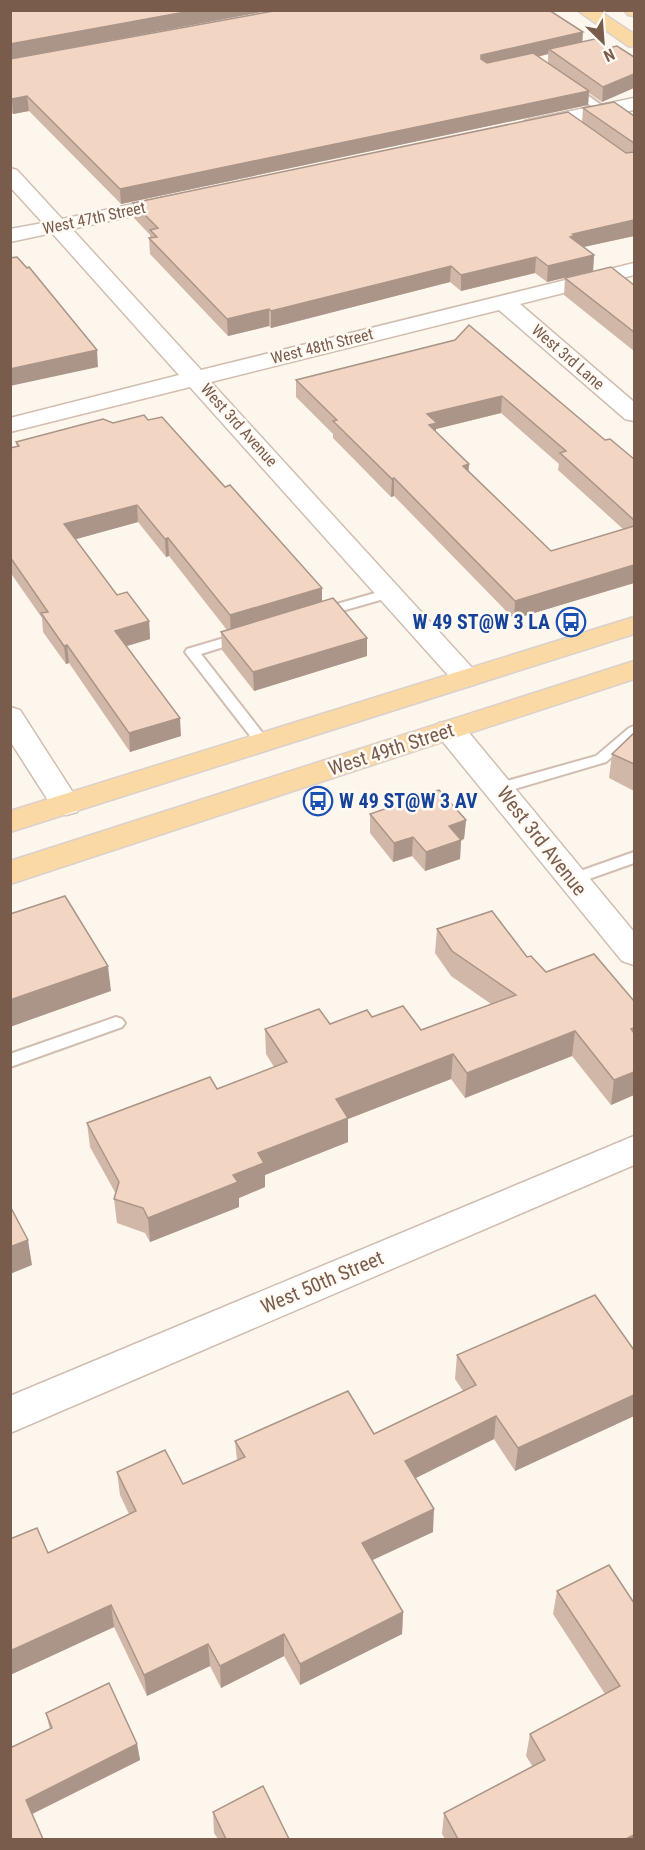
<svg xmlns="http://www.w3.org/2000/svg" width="645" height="1850" viewBox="0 0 645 1850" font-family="'Roboto Condensed',sans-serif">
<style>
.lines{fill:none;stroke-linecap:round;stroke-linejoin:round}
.lane-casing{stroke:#d1beb0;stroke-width:4}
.street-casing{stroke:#d1beb0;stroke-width:3}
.primary-casing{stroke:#dad1cd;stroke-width:3}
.lane{fill:#fff;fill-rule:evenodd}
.street{fill:#fff;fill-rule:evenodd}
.primary{fill:#fbd9a5;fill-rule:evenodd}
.wall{fill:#d1b7a8;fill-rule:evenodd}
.shaded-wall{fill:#aa9588}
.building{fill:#f3d5c3;stroke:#aa9588;stroke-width:1.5}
.labels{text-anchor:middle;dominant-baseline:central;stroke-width:5;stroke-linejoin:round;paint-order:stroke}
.far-street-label{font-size:16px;fill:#7a5c4d;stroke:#fffaf3}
.transit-label{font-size:20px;font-weight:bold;fill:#164399;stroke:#fffaf3;text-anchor:end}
.street-label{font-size:20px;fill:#7a5c4d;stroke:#fffaf3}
</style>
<rect width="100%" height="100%" fill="#fdf6ec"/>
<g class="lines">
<!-- lane casing -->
<g class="lane-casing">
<g id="lane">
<path d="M567 85H573L608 110 600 112 567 89Z"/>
<path d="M389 589 394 590 396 593 394 596 321 617 314 613 316 610Z"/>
<path d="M241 633 248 637 246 640 201 654 268 740 270 743 263 748 258 746 185 652 187 649Z"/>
<path d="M634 726V738L606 762 501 793 493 788 496 784 596 756 629 728Z"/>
<path d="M634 852V863L572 885 566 884 564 880 566 876Z"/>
<path d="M116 1017 122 1019 125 1023 122 1027 10 1067V1054Z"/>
</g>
</g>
<!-- street casing -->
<g class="street-casing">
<g id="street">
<path d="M634 98V110L532 131 525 129 522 125 525 121 532 119Z"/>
<path d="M10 168 17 170 62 219 176 195 183 197 186 201 183 205 72 229 201 370 634 263V275L520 304 634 402V421L625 419 499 310 211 382 476 672 480 678 476 684 466 687 456 684 190 387 10 432V418L179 375 52 233 10 242V229L43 223 10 187Z"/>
<path d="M10 707 20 710 81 805 77 812 66 815 55 812 51 805 10 741Z"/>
<path d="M450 721 461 723 634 932V965L622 961 439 737 435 730 439 723Z"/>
<path d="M634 1136V1165L10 1433V1396Z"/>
</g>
</g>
<!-- primary casing -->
<g class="primary-casing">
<g id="primary">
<path d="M577 10H598L634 34V47L628 46Z"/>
<path d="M634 10V16L628 15 625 11Z"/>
<path d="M634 617V634L10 832V811Z"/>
<path d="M634 661V679L10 884V861Z"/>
</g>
</g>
<!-- lane -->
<use href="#lane" class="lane"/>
<!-- street -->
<use href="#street" class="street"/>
<!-- primary -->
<use href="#primary" class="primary"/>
</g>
<!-- wall -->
<g class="wall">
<path d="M582 42 608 48 602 102 589 93 588 105 121 204 29 111 13 114 10 111V59ZM548 54V63L538 57Z"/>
<path d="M583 108 634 116V236L584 247 594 255 593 271 547 282 535 273 461 291 450 282 271 328 269 326 228 336 150 254 149 238H150V235L134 218 133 203 582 122Z"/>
<path d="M565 278 634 285V351L564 295Z"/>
<path d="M455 340 634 459V583L514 619 394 496 391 497 333 438V434L296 397V380ZM501 413 559 464 558 470 623 529 551 551 468 471 469 464 436 432V429Z"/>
<path d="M16 442 322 602 367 656 254 691 222 650 221 632 227 630 169 556 166 557 138 522 75 539 117 595 149 621 150 639 127 646 181 736 130 752 69 663 66 664 43 632 42 618 10 572V448L17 447Z"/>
<path d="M634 733V791L609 778 612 754Z"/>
<path d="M370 814 466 820 464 839 461 840 460 859 425 871 412 856 393 862 370 833Z"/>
<path d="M437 929 527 957 546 972 634 1001V1095L611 1105 572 1056 465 1098 451 1079 348 1119V1142L265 1175V1187L239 1198V1207L150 1242 145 1233 117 1223 114 1199 116 1194 90 1147 87 1123 217 1089 274 1067 266 1054 265 1029 330 1024 372 1017 421 1030 491 1004 451 976 435 953Z"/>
<path d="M634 1350V1416L515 1471 494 1439 415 1478 433 1532 372 1560 403 1612 402 1634 300 1685 284 1656 221 1688 210 1666 147 1696 114 1627 10 1675V1539L48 1553 129 1514 120 1495 117 1472 183 1484 237 1460 235 1441 374 1434 463 1391 455 1379 457 1355Z"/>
<path d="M609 1565 634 1839H445L442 1834 444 1813 533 1767 526 1756 530 1734 605 1694 553 1614 557 1591Z"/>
<path d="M46 1713 137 1744 140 1760 32 1814 10 1839 50 1730Z"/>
<path d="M213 1812 289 1839H218L214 1833Z"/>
</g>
<!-- shaded-wall -->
<g class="shaded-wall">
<path d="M196 10H273L10 59V44Z"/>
<path d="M583 32 582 47 549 49 548 54 480 70 481 55Z"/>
<path d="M634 74V88L602 102 603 87Z"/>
<path d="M589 91 588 105 121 204 120 189Z"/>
<path d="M27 96 29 111 13 114 12 99Z"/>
<path d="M634 220V236L574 249 570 237 573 234Z"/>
<path d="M594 255 593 271 547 282 548 266Z"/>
<path d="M536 257 535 273 461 291V275Z"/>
<path d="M451 266 450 282 271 328V311Z"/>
<path d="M269 309V326L228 336 227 319Z"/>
<path d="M97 350 98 367 10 386V369Z"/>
<path d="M502 396 501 413 436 429V441L428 443 427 414Z"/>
<path d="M469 464 468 482 463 466Z"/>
<path d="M394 478V496L391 497 392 479Z"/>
<path d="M137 505 138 522 66 542 64 524Z"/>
<path d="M168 538 169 556 166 557 165 539Z"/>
<path d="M634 565V583L514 619 515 601Z"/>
<path d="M322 588V606L231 634 230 615Z"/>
<path d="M149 621 150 639 117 649 115 631Z"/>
<path d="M367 638V656L254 691 253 672Z"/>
<path d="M67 645 69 663 66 664 64 646Z"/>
<path d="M180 718 181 736 130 752 129 733Z"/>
<path d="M466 820 464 839 461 840 460 859 425 871 426 852 449 826Z"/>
<path d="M413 837 412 856 393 862 394 843Z"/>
<path d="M108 966 111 991 10 1027V1000Z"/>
<path d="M575 1031 572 1056 465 1098 467 1073Z"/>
<path d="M453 1054 451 1079 348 1119V1142L265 1175V1187L239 1198V1207L150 1242 148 1218 233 1175 258 1153 336 1099Z"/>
<path d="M634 1072V1095L611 1105 614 1080Z"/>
<path d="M28 1240 32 1265 10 1274V1247Z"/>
<path d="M634 1395V1416L515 1471 518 1448Z"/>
<path d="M496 1416 494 1439 404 1484 405 1461Z"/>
<path d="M434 1509 433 1532 362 1565V1543Z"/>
<path d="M111 1605 114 1627 10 1675V1651Z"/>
<path d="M403 1612 402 1634 300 1685V1664Z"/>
<path d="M284 1634V1656L221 1688 220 1666Z"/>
<path d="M208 1644 210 1666 147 1696 144 1675Z"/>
<path d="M137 1744 140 1760 30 1815 26 1800Z"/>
<path d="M634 1835V1839H626Z"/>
</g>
<!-- building -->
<g class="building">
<path d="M10 10H196L10 44Z"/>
<path d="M279 10H549L583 32 481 55V59L487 63 533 53 589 91 120 189 27 96 12 99 10 98V59Z"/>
<path d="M595 39 608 48 617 46 634 57V74L603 87 549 49Z"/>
<path d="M614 102 634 116V143L583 108Z"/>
<path d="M568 112 626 153 634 152V220L573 234 575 235 570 237 594 255 548 266 536 257 461 275 451 266 271 311 269 309 227 319 149 238 157 237 150 230 158 228 133 203Z"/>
<path d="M17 257 27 268 29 267 97 350 10 369V258Z"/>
<path d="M611 267 634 285V332L565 278Z"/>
<path d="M469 325 605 440 610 439 634 459V520L560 453 566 451 502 396 427 414 437 423 429 425 469 464 463 466 551 551 634 526V565L515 601 394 478 392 479 333 421 337 420 296 380 455 340Z"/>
<path d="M144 415 148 420 162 417 225 487 230 485 322 588 230 615 168 538 165 539 137 505 64 524 117 595 127 592 149 621 115 631 180 718 129 733 67 645 64 646 41 613 48 612 10 557V448L19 446 16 442 103 419 113 423Z"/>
<path d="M333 598 367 638 253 672 221 632Z"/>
<path d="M634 733V764L612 754Z"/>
<path d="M439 790 466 820 449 826 461 840 426 852 413 837 394 843 370 814Z"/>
<path d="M65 896 108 966 10 1000V914Z"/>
<path d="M492 911 527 957 531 956 546 972 594 954 634 1001V1028L631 1029 634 1033V1072L614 1080 575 1031 467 1073 453 1054 336 1099 348 1118 258 1153 264 1163 233 1175 238 1182 148 1218 143 1208 114 1199 119 1182 87 1123 210 1077 217 1089 287 1062 265 1029 319 1009 330 1024 367 1010 372 1017 403 1006 421 1030 516 995 452 951 437 929Z"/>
<path d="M10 1206 28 1240 10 1247Z"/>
<path d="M595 1295 634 1350V1395L518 1448 496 1416 405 1461 434 1509 362 1543 403 1612 300 1664 284 1634 220 1666 208 1644 144 1675 111 1605 10 1651V1539L37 1528 48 1553 136 1511 117 1472 165 1450 183 1484 245 1457 235 1441 348 1391 374 1434 476 1385 457 1355Z"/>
<path d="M609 1565 634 1603V1835L626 1839H458L444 1813 545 1760 530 1734 620 1686 557 1591Z"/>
<path d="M109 1683 137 1744 26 1800 43 1839H10V1748L52 1728 46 1713Z"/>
<path d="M263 1786 289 1839H226L213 1812Z"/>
</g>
<!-- icons -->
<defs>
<g id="bus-ring" transform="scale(1.5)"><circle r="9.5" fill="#fffaf3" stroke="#1a4fb4" stroke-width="1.5"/><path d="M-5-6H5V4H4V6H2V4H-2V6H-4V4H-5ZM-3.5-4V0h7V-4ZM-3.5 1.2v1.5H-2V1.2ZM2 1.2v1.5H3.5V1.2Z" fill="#1a4fb4"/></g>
</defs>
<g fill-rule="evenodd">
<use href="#bus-ring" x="571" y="622"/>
<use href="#bus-ring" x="318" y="801"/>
</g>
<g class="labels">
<!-- far-street labels -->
<g class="far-street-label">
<text transform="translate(94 218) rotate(-12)">West 47th Street</text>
<text transform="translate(322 346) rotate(-14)">West 48th Street</text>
<text transform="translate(568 357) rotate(41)">West 3rd Lane</text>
<text transform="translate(239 425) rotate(48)">West 3rd Avenue</text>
</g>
<!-- transit labels -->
<g class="transit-label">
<text x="550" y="622">W 49 ST@W 3 LA</text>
<text x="339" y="801" text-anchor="start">W 49 ST@W 3 AV</text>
</g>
<!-- street labels -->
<g class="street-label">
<text transform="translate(391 749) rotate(-18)">West 49th Street</text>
<text transform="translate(542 841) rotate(52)">West 3rd Avenue</text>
<text transform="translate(322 1282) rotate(-23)">West 50th Street</text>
</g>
</g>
<!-- border -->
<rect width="645" height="1850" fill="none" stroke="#7a5c4d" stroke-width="24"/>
<!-- north arrow -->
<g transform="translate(603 42) rotate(155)" stroke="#fffaf3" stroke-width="4.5" paint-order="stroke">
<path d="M0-4.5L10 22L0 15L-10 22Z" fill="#7a5c4d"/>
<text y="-9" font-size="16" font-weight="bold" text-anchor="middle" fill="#7a5c4d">N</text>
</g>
</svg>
